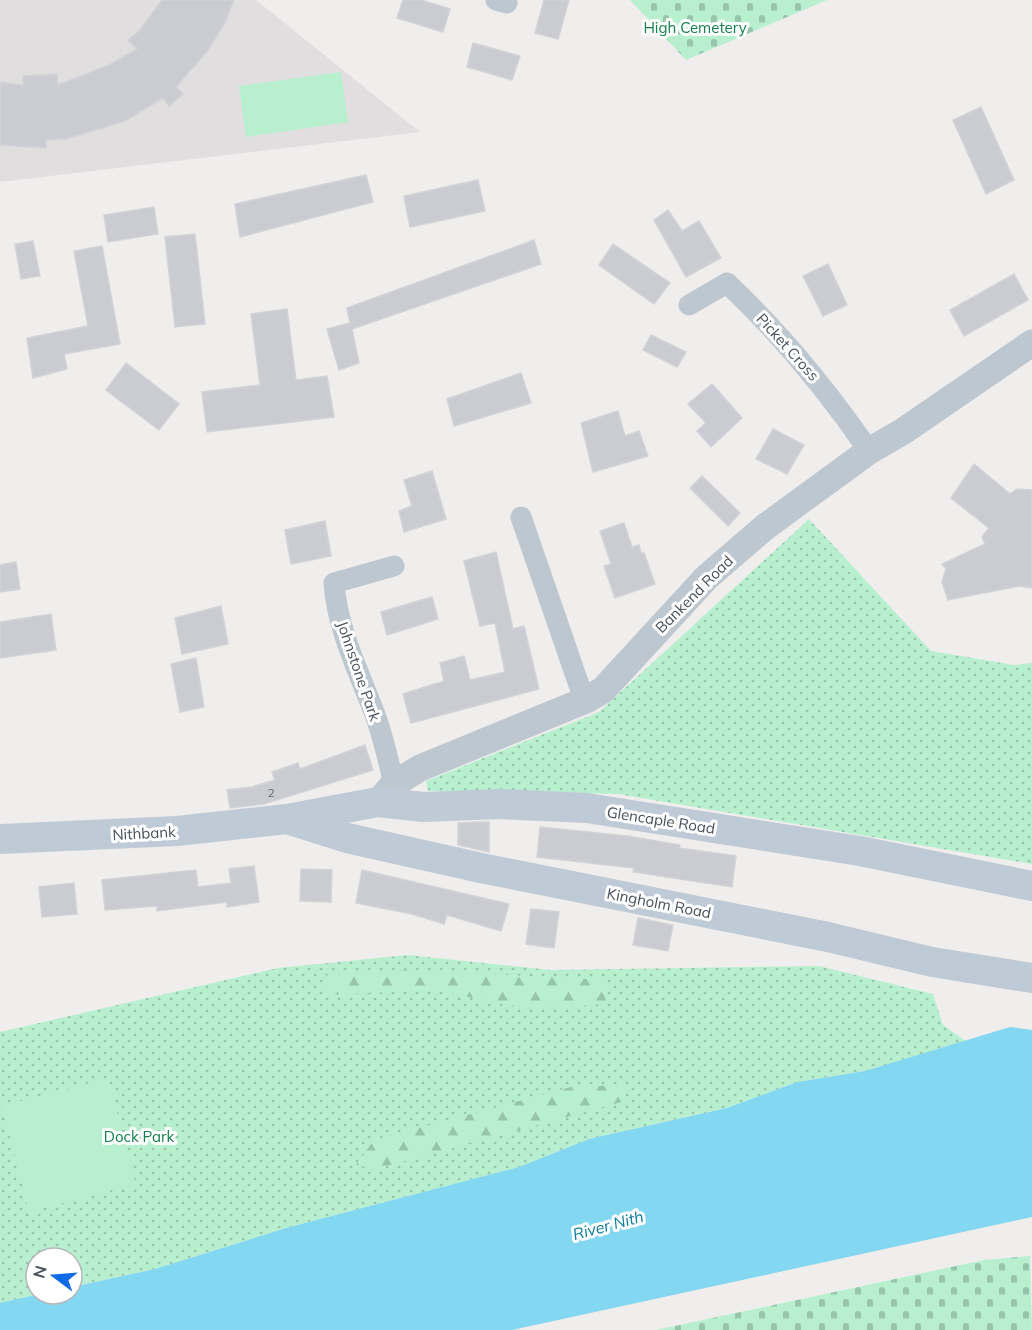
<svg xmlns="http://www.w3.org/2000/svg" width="1032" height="1330" viewBox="0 0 1032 1330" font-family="Mulish,sans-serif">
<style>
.education{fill:#e1dedf}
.grass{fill:url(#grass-dots)}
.forest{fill:url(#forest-firs)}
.cemetery{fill:url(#cemetery-stones)}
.garden{fill:#b8f0cf}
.water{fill:#83d7f0}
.building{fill:#caccd2;stroke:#d1d3d9;stroke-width:1.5}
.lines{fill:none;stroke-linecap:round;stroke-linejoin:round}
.minor{stroke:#bdc7d0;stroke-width:21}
.tertiary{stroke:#bdc7d0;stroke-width:27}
.secondary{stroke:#bfcad7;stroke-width:30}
.labels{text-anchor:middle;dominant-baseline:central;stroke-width:6;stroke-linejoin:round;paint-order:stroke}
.number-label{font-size:12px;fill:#666f79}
.park-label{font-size:15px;fill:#12804b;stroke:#fff}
.street-label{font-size:15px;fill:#45505b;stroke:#fff}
.water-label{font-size:16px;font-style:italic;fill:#077b9d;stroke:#fff}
</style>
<defs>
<pattern id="grass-dots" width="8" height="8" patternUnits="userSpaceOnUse" patternTransform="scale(1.5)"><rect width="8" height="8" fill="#b8f0cf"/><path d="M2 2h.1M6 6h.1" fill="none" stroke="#97c5ab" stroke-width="1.8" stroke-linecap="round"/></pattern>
<pattern id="forest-firs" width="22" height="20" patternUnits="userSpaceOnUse" patternTransform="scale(1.5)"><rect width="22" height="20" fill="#b8f0cf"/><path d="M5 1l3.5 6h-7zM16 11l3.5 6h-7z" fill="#97c5ab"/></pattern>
<pattern id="cemetery-stones" width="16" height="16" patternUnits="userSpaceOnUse" patternTransform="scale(1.5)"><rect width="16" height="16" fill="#b8f0cf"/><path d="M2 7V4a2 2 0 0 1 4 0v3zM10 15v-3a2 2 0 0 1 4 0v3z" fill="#97c5ab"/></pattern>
</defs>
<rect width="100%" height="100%" fill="#f0eded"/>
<!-- education -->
<path class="education" d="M0 0H256L420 132 0 182Z"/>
<!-- grass -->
<g class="grass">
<path d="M809 519 931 651 1014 665 1032 663V864L618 794 428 791 426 781 599 712Z"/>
<path d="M408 955 551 970 819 966 933 994 943 1025 966 1041 865 1071 797 1082 727 1108 589 1139 519 1167 286 1228 155 1269 72 1287V1258H36V1294H39L0 1303V1032L278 968Z"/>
</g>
<!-- forest -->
<g class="forest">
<path d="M410 970 607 980 605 1004 531 1009 433 990 324 995 327 975Z"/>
<path d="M626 1085 625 1101 376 1169 356 1165 374 1140 571 1087Z"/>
</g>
<!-- cemetery -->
<g class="cemetery">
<path d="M630 0H827L686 60Z"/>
<path d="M1030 1256 1032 1330H656L984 1260Z"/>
</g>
<!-- garden -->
<g class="garden">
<path d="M341 72 348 122 246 137 239 86Z"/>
<path d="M108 1078 136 1184 29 1212 2 1106Z"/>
</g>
<!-- water -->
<path class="water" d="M1010 1027 1032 1030V1217L512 1330H0V1303L39 1294H72V1287L155 1269 286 1228 519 1167 589 1139 727 1108 797 1082 865 1071Z"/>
<!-- building -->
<g class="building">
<path d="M162 0H234L225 23 208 50 176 87 183 94 169 106 163 98 125 121 66 139 46 140V148L0 145V82L23 85V76L57 74 58 85 109 65 137 49 128 40 140 30Z"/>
<path d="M403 0H421L450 9 443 32 397 18Z"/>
<path d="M544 0H569L558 39 535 33Z"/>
<path d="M473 43 520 56 512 80 467 67Z"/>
<path d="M981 107 1014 180 986 194 953 120Z"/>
<path d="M366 175 373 202 240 237 235 204Z"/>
<path d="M478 180 485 211 410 227 404 196Z"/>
<path d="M154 207 158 234 108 242 104 215Z"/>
<path d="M668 210 682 231 699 221 721 258 686 277 654 220Z"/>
<path d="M195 234 205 324 175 327 165 237Z"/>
<path d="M534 240 541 264 352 329 359 363 339 370 327 329 350 323 347 308Z"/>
<path d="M33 241 40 276 21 279 15 244Z"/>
<path d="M613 244 670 283 654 304 599 265Z"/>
<path d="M102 246 120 344 64 354 67 369 33 378 27 338 88 326 74 251Z"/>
<path d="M828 264 847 305 823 316 803 276Z"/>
<path d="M1014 274 1028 300 964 336 950 310Z"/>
<path d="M287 309 296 380 327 376 334 417 207 432 202 392 260 385 251 314Z"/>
<path d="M651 335 686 352 677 367 643 350Z"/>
<path d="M126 363 179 404 159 430 106 390Z"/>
<path d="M521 373 531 403 454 426 447 399Z"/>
<path d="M712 384 742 418 711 447 697 431 706 423 688 404Z"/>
<path d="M618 411 625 436 639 431 648 456 593 472 581 423Z"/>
<path d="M773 429 804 445 787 474 756 459Z"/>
<path d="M974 464 1010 494 1017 489 1032 490V588L1019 586 948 600 942 582 946 569 942 564 985 544 982 537 989 528 951 498Z"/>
<path d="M432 471 446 519 404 532 399 511 412 506 404 480Z"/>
<path d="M702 476 740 513 728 526 690 488Z"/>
<path d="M325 521 331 556 291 564 285 530Z"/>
<path d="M624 523 632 547 639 545 641 553H644L655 584 615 598 604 566 611 564 600 531Z"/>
<path d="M496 552 513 629 524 626 539 689 411 723 403 694 444 681 440 663 464 656 470 680 505 672 495 623 480 626 464 561Z"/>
<path d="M16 562 20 589 0 592V565Z"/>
<path d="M432 597 438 619 387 635 381 612Z"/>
<path d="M221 606 228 644 182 654 175 618Z"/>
<path d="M51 614 56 650 0 658V622Z"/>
<path d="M196 658 204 707 180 712 171 664Z"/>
<path d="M365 745 373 770 264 804 230 808 227 790 252 787 275 780 272 772 298 763 300 769Z"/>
<path d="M480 822H489V852L458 845V823Z"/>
<path d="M540 827 627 836 680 845 679 848 736 856 732 887 633 872 634 868 537 857Z"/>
<path d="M254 866 259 902 227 907V902L157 911V906L105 910 102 880 196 870 198 887 231 883 229 869Z"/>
<path d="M301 869 332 870 331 902 300 901Z"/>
<path d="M362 870 509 904 501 931 447 915 444 924 412 914 356 903Z"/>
<path d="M74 883 77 914 42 917 39 887Z"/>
<path d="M531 909 559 912 554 948 526 944Z"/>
<path d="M638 918 673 925 668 951 633 945Z"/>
</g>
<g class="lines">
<!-- minor -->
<g class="minor">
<path d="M496 0 507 3"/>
<path d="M689 305 727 283C781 334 827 390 869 451"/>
<path d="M521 517 579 685 586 700"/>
<path d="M394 784C388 760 383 735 374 712 358 670 337 628 334 583L394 566"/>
</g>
<!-- tertiary -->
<path class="tertiary" d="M378 802 394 784 420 768 586 700 603 690 707 577 765 527 869 451 902 432 1032 343"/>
<!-- secondary -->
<g class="secondary">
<path d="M290 820 347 838 481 868 828 937 932 962 1032 978"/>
<path d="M0 839 177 831 287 819 378 802 423 807 500 804 587 808 860 851 1032 886"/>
</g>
</g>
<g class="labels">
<!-- number labels -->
<g class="number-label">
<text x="271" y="792">2</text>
</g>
<!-- park labels -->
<g class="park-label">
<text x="695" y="27">High Cemetery</text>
<text x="139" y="1136">Dock Park</text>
</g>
<!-- street labels -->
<g class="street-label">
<text transform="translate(788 347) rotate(48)">Picket Cross</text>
<text transform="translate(694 594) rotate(-45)">Bankend Road</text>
<text transform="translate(359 671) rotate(71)">Johnstone Park</text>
<text transform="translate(661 820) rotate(9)">Glencaple Road</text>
<text transform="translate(144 833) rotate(-3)">Nithbank</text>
<text transform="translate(659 903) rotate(11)">Kingholm Road</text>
</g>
<!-- water labels -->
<g class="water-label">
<text transform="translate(608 1225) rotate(-15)">River Nith</text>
</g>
</g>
<!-- north arrow -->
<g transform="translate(54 1276) rotate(286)"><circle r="28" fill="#ffffff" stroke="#b5b9bd" stroke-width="1.5"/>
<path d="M0-4.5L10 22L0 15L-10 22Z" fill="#116ae6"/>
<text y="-9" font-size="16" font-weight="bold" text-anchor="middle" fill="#45505b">N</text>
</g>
</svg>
